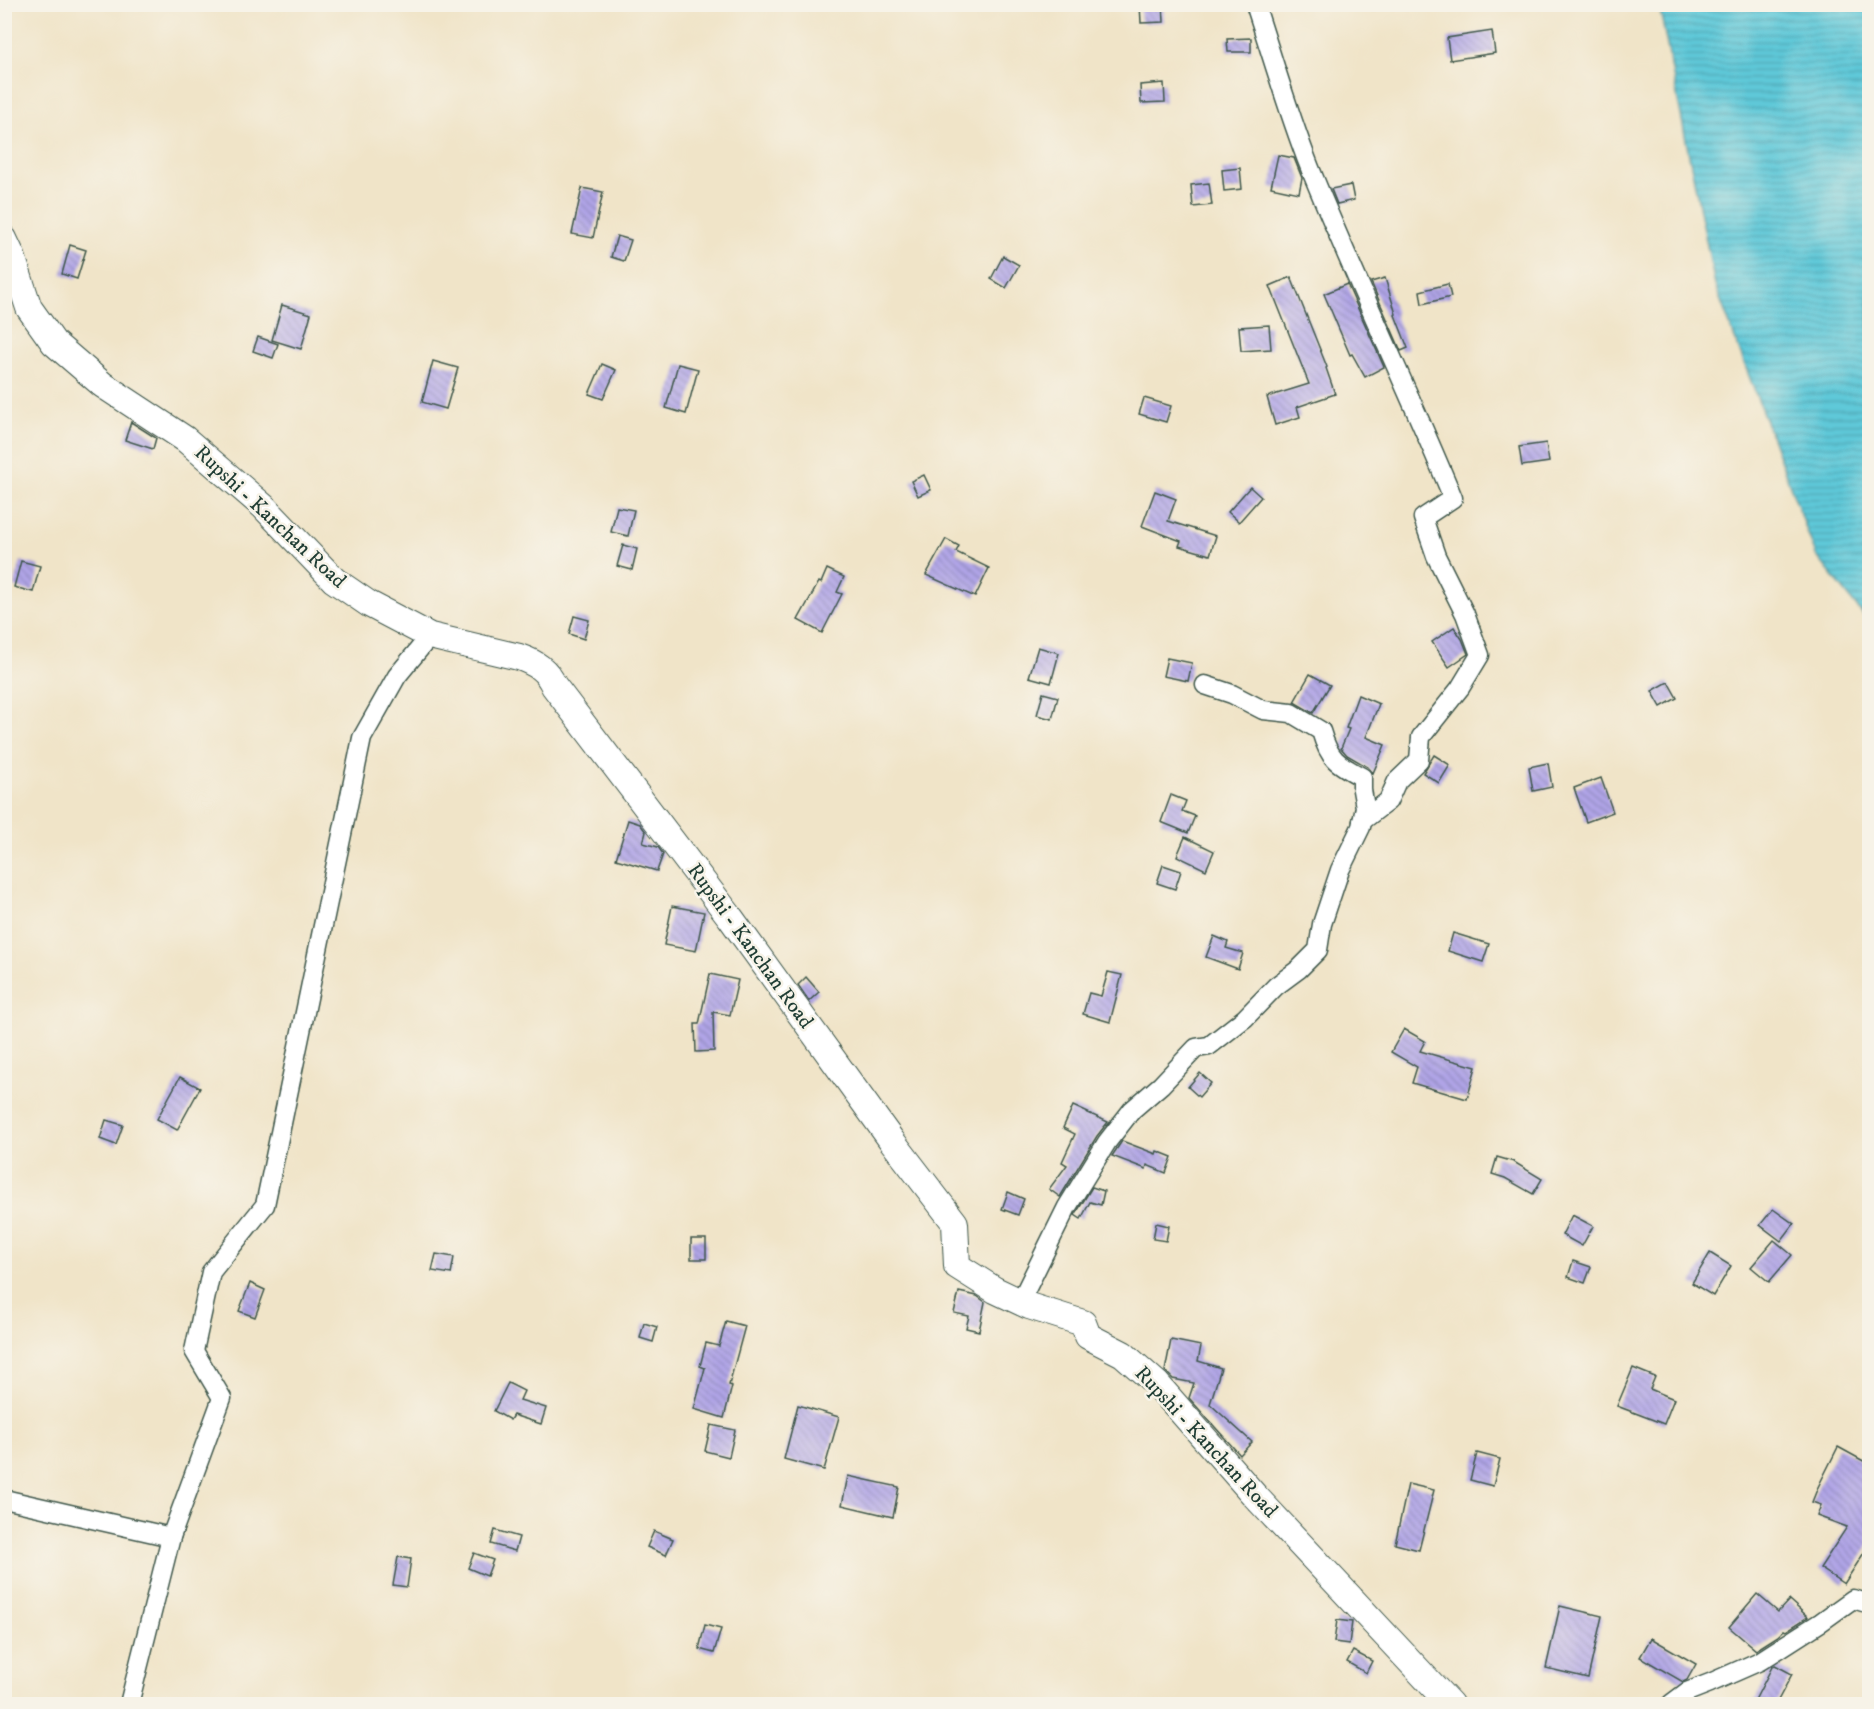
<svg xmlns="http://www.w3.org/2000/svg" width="1874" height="1709" viewBox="0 0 1874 1709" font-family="'IM FELL DW Pica',serif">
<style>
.water{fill:url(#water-rules);stroke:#3f8386;stroke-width:1.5}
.building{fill:url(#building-back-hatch)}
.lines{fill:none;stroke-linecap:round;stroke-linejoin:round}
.street-casing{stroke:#3e564a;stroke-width:21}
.secondary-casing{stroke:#3e564a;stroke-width:28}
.street{stroke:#fff;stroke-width:18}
.secondary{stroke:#fff;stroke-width:26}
.labels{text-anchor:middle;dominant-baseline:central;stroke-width:5;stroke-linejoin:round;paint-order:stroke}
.street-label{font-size:21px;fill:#1f3d34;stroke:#f7f3e8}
</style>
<defs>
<pattern id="water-rules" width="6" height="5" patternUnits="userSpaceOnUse" patternTransform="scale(1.5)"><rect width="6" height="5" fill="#5fc9d9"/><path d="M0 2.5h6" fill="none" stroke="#4ea4b1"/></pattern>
<pattern id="building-back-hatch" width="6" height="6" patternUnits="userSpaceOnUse" patternTransform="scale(1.5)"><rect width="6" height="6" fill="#b0a4e7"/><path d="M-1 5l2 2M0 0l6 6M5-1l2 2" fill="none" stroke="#8f87bc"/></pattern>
</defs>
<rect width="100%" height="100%" fill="#f7f3e8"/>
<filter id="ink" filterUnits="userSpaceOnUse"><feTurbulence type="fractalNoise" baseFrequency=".0167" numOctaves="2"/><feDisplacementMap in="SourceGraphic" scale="12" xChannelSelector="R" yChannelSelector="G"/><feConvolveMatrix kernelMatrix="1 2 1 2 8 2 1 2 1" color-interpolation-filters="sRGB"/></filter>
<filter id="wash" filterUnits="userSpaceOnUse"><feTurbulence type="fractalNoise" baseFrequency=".008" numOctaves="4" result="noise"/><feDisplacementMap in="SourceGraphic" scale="24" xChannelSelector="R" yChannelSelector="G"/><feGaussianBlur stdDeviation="1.35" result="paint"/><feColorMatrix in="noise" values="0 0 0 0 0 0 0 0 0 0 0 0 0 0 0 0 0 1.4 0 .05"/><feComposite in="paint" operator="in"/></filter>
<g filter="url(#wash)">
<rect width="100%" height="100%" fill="#f0e4c8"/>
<!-- water -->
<path class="water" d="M1659 5H1869V622L1816 555 1715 285Z"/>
<g id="blocks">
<!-- building -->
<g class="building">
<path d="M1140 4H1163L1164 22 1141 23Z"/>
<path d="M1492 31 1495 53 1450 60 1447 38Z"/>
<path d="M1251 38V52H1228L1227 39Z"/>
<path d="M1164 83 1165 102 1141 103 1140 85Z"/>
<path d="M1278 155 1294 158 1302 178 1299 193 1271 187Z"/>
<path d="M1240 168 1242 189 1224 191 1222 170Z"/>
<path d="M1209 183 1212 205 1193 207 1191 185Z"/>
<path d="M1351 185 1354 200 1337 204 1331 189Z"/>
<path d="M582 188 603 192 593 238 572 234Z"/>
<path d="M617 236 631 240 624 261 611 257Z"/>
<path d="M70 245 86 250 77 279 62 274Z"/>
<path d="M1003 256 1019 265 1006 288 991 279Z"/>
<path d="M1291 277 1327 367 1326 368 1335 394 1297 407 1300 417 1275 425 1267 397 1309 384 1270 286Z"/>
<path d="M1385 278 1396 314 1395 315 1408 348 1401 351 1371 282Z"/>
<path d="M1347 284 1384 367 1365 377 1352 354 1350 355 1324 294Z"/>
<path d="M1448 284 1451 297 1422 304 1420 291Z"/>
<path d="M282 305 311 314 301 349 272 340Z"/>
<path d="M1269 325 1271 349 1241 351 1239 327Z"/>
<path d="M258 337 278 344 273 358 253 351Z"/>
<path d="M433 361 458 368 446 409 422 402Z"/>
<path d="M602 364 616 370 603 399 589 394Z"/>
<path d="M678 364 698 369 686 414 666 408Z"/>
<path d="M1144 398 1171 406 1166 422 1139 414Z"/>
<path d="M131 422 156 438 153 449 125 440Z"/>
<path d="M1546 443 1549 462 1522 466 1519 447Z"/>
<path d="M924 475 931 490 918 496 911 481Z"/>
<path d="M1250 487 1261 497 1239 522 1228 512Z"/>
<path d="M1155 491 1176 499 1168 521 1216 536 1210 555 1179 546 1181 541 1142 526Z"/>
<path d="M617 507 634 510 628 536 611 532Z"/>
<path d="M946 539 959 546 956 552 989 568 975 597 926 575Z"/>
<path d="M623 545 637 549 632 570 617 566Z"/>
<path d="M21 561 40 566 33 592 14 587Z"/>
<path d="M827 569 844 577 837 592 842 594 822 633 798 620 819 582 821 583Z"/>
<path d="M574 616 589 620 584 639 569 634Z"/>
<path d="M1454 627 1462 639 1468 654 1449 667 1432 642Z"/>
<path d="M1038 647 1059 653 1051 683 1029 677Z"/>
<path d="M1167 658 1192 663 1188 681 1163 676Z"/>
<path d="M1310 674 1330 685 1313 713 1294 702Z"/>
<path d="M1668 682 1677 698 1661 707 1652 691Z"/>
<path d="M1043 693 1058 697 1052 719 1037 715Z"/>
<path d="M1358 695 1379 704 1366 737 1385 745 1373 773 1368 767 1347 755 1341 748 1349 729 1346 728Z"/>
<path d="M1434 755 1450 765 1439 783 1423 773Z"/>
<path d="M1548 763 1552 787 1533 791 1529 767Z"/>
<path d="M1601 778 1613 812 1586 822 1574 788Z"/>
<path d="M1171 795 1186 801 1182 811 1195 816 1188 833 1161 822Z"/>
<path d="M628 820 640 824 646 832 643 843 658 847 663 854 657 871 616 859Z"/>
<path d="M1185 837 1214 851 1206 870 1177 856Z"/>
<path d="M1163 865 1181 871 1175 889 1157 883Z"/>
<path d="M672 906 704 912 696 951 664 945Z"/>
<path d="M1453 933 1489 944 1483 962 1448 951Z"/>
<path d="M1214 936 1228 942 1226 948 1243 953 1238 969 1206 957Z"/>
<path d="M1108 972 1122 975 1110 1022 1083 1014 1089 993 1101 996Z"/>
<path d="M710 974 738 980 730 1015 713 1012 714 1051 696 1052 695 1024H699Z"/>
<path d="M806 977 819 992 809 1001 798 985Z"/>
<path d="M1404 1029 1425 1041 1420 1051 1476 1067 1467 1099 1412 1083 1417 1067 1391 1052Z"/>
<path d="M1200 1073 1211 1083 1199 1097 1188 1087Z"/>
<path d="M180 1077 200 1088 177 1130 157 1119Z"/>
<path d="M1073 1106 1108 1122 1097 1136 1060 1197 1049 1189 1067 1165 1062 1162 1075 1134 1063 1128Z"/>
<path d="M106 1120 123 1125 116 1145 100 1139Z"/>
<path d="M1122 1141 1156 1154 1157 1151 1172 1157 1166 1173 1147 1165 1146 1169 1112 1156Z"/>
<path d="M1497 1157 1514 1162 1542 1179 1533 1194 1505 1178 1492 1174Z"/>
<path d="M1092 1187 1104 1191 1101 1205 1090 1202 1081 1219 1075 1215Z"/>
<path d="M1008 1192 1024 1199 1018 1215 1002 1209Z"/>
<path d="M1773 1209 1794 1224 1781 1241 1760 1225Z"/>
<path d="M1572 1215 1593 1226 1582 1246 1562 1235Z"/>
<path d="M1156 1223 1169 1226 1166 1241 1153 1239Z"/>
<rect x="691" y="1239" width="15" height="20"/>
<path d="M1774 1240 1792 1255 1769 1282 1751 1267Z"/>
<path d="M1710 1253 1731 1266 1713 1296 1692 1283Z"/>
<path d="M436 1254 454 1257 451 1274 432 1271Z"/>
<path d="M1573 1261 1591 1267 1585 1283 1568 1277Z"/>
<path d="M250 1283 265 1290 255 1317 239 1311Z"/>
<path d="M959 1292 977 1296 985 1302 979 1331 966 1328 969 1316 954 1313Z"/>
<path d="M726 1321 745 1326 729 1385 732 1386 724 1418 694 1409 705 1368 700 1366 706 1343 719 1346Z"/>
<path d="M644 1323 657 1327 653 1342 640 1338Z"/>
<path d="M1171 1340 1201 1346 1198 1361 1221 1368 1210 1404 1252 1442 1240 1455 1189 1398 1194 1383 1173 1379 1165 1371Z"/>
<path d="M1633 1368 1655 1377 1650 1389 1674 1399 1664 1424 1617 1406Z"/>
<path d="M508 1383 524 1391 520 1400 546 1408 541 1424 513 1415 510 1420 494 1411Z"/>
<path d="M798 1405 839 1417 824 1470 784 1459Z"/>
<path d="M711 1425 735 1430 729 1457 705 1451Z"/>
<path d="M1838 1447 1869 1464V1545L1844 1584 1820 1568 1847 1527 1817 1516 1821 1505 1812 1502 1818 1487Z"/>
<path d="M1477 1453 1500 1459 1493 1486 1470 1480Z"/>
<path d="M848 1476 899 1487 893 1517 842 1505Z"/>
<path d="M1408 1484 1434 1490 1419 1550 1395 1544Z"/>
<path d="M495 1530 519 1537 515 1551 491 1544Z"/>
<path d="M654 1531 673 1539 666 1555 647 1547Z"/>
<path d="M474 1553 493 1560 487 1576 468 1568Z"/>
<path d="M398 1557 411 1559 407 1587 393 1585Z"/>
<path d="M1757 1594 1778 1612 1789 1600 1808 1617 1786 1631 1784 1630 1778 1636 1756 1650 1729 1627Z"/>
<path d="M1560 1606 1602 1616 1588 1678 1546 1668Z"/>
<path d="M1337 1620 1352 1622 1349 1644 1334 1642Z"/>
<path d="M705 1625 721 1629 714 1653 699 1649Z"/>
<path d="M1651 1638 1696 1664 1687 1680 1683 1682 1640 1657Z"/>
<path d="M1353 1651 1372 1661 1366 1673 1347 1662Z"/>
<path d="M1775 1665 1792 1674 1776 1704H1753L1772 1667Z"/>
</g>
</g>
</g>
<g filter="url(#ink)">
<use href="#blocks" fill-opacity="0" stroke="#3e564a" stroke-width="1.5"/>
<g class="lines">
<!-- street casing -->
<g class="street-casing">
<g id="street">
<path d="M1255 4C1273 59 1289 115 1310 168 1355 279 1407 387 1453 498L1423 518 1436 556 1465 614 1480 655 1460 688 1421 737 1419 760 1397 781 1388 801 1362 821"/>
<path d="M1020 1302 1067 1207 1107 1142 1132 1110 1161 1085 1196 1048 1209 1046 1245 1018 1276 986 1299 969 1318 950 1322 924 1340 870 1361 827 1365 807 1362 790V777C1337 764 1329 759 1321 731L1291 713 1263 710 1232 694 1205 685"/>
<path d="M4 1499 171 1537"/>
<path d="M129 1704 171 1537 222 1398 194 1351 211 1272 265 1205 362 738 397 676 430 636"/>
<path d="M1671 1704 1687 1692 1710 1683 1760 1661 1821 1622 1853 1599 1870 1604"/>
</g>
</g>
<!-- secondary casing -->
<g class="secondary-casing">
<path id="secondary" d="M4 239 12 256 29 308 54 343 103 385 185 439 264 507 334 580 369 604 430 636 519 657C536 663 547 670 554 686L730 917 892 1141 955 1223 957 1266 995 1290 1029 1306 1083 1323 1088 1336 1123 1354 1157 1384 1255 1496 1450 1704"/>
</g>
<!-- street -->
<use href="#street" class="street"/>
<!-- secondary -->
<use href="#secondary" class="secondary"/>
</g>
</g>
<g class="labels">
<!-- street labels -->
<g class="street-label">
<text transform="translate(270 517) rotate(43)">Rupshi - Kanchan Road</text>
<text transform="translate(750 946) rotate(54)">Rupshi - Kanchan Road</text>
<text transform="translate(1206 1442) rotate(47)">Rupshi - Kanchan Road</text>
</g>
</g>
<!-- margin -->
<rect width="1874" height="1709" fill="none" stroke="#f7f3e8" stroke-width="24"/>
</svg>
